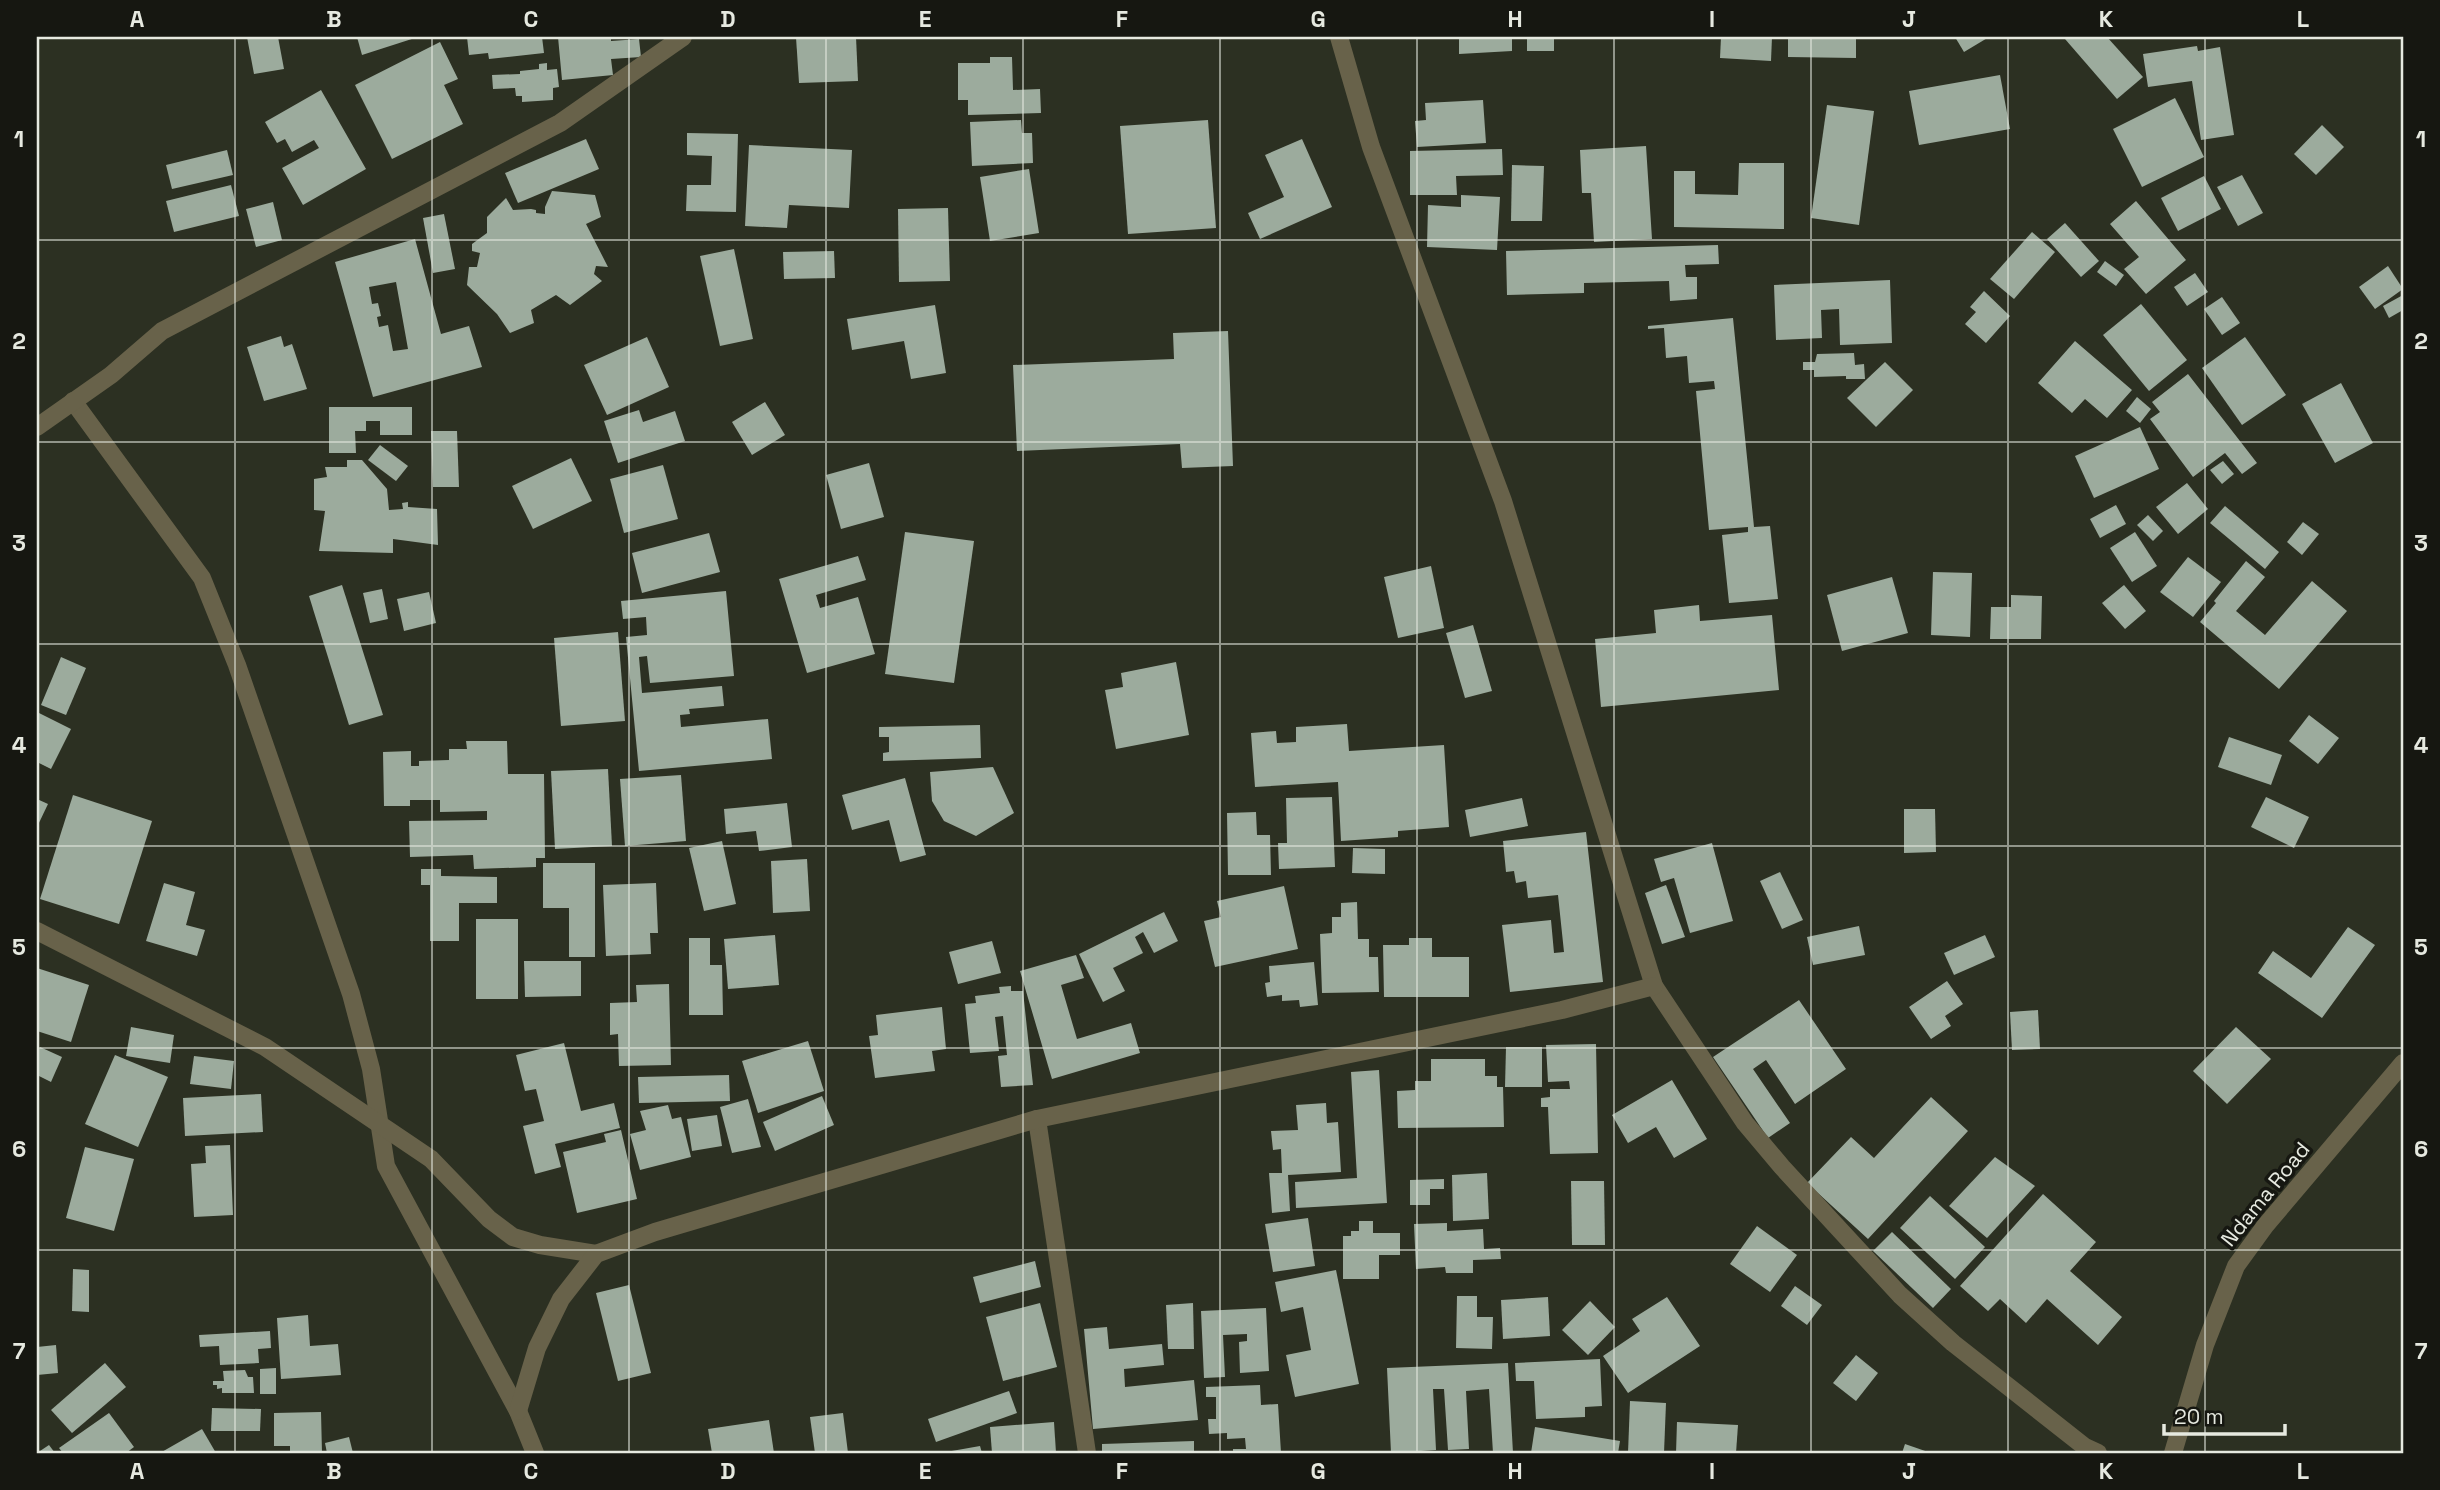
<svg xmlns="http://www.w3.org/2000/svg" width="2440" height="1490" viewBox="0 0 2440 1490" font-family="'Space Grotesk',sans-serif">
<style>
.building{fill:#9cab9d;fill-rule:evenodd}
.lines{fill:none;stroke-linecap:round;stroke-linejoin:round}
.minor{stroke:#68624a;stroke-width:18}
.grid{fill:none;stroke:#e6e9e0;stroke-width:2;stroke-opacity:0.55}
.labels{text-anchor:middle;dominant-baseline:central;stroke-width:7;stroke-linejoin:round;paint-order:stroke}
.street-label{font-size:21px;fill:#e6e9e0;stroke:#161711}
.neatline{fill:none;stroke:#e6e9e0;stroke-width:2.5}
.grid-label{font-size:23px;text-anchor:middle;font-weight:bold;fill:#e6e9e0}
</style>
<rect width="100%" height="100%" fill="#2c3022"/>
<!-- building -->
<g class="building">
<path d="M247 37H278L284 69 254 74Z"/>
<path d="M357 37H418L362 55Z"/>
<path d="M467 37H542L544 53 489 59 488 53 469 55Z"/>
<path d="M558 37H611V41L639 39 641 57 611 59 613 75 562 80Z"/>
<path d="M796 37H856L858 81 799 83Z"/>
<path d="M1459 37H1512V51L1459 54Z"/>
<rect x="1527" y="37" width="27" height="14"/>
<path d="M1721 37H1772L1771 61 1720 58Z"/>
<path d="M1788 37H1856V58L1788 57Z"/>
<path d="M1955 37H1989L1964 52Z"/>
<path d="M2068 37H2107L2143 77 2117 99 2065 39Z"/>
<path d="M440 42 458 79 444 85 463 124 392 159 355 85Z"/>
<path d="M2197 46 2198 51 2220 47 2234 135 2201 140 2192 81 2148 87 2143 54Z"/>
<path d="M990 57H1012L1013 90 1040 89 1041 113 968 115V100H958V63H990Z"/>
<path d="M547 63V70L557 69 559 87 553 88V100L522 102V96H516L515 88 493 89 492 75 520 74V71L539 69V64Z"/>
<path d="M2000 75 2010 129 1919 145 1909 91Z"/>
<path d="M321 90 366 169 303 205 282 168 319 148 314 140 292 152 285 139 277 143 265 122Z"/>
<path d="M2175 98 2204 157 2142 187 2113 129Z"/>
<path d="M1483 100 1486 143 1417 147 1415 121 1426 120 1425 103Z"/>
<path d="M1827 105 1874 111 1859 225 1811 218Z"/>
<path d="M1021 120 1022 133H1032L1033 163 972 166 970 122Z"/>
<path d="M1208 120 1216 228 1128 234 1120 126Z"/>
<path d="M2322 125 2344 147 2316 175 2294 154Z"/>
<path d="M687 133 738 134 736 212 686 211 687 185H711L712 156 687 155Z"/>
<path d="M586 139 599 169 518 203 505 173Z"/>
<path d="M1302 139 1332 207 1260 239 1248 213 1284 197 1265 155Z"/>
<path d="M749 145 852 150 849 208 789 205 787 228 745 226Z"/>
<path d="M1646 146 1652 239 1594 242 1591 193H1582L1580 150Z"/>
<path d="M1502 149 1503 175 1456 176 1457 195H1410V151Z"/>
<path d="M227 150 233 175 172 189 166 165Z"/>
<path d="M1739 163H1784V229L1674 227V171H1695V194L1738 195Z"/>
<path d="M1512 165 1544 166 1542 221H1511Z"/>
<path d="M1029 169 1039 233 990 241 980 177Z"/>
<path d="M2242 175 2263 213 2238 226 2217 187Z"/>
<path d="M2204 176 2221 209 2178 231 2161 198Z"/>
<path d="M231 185 239 216 174 232 166 201Z"/>
<path d="M552 191 595 195 601 217 586 224 608 267 596 266 594 274 602 281 570 305 556 295 531 310 534 323 510 333 497 314 467 285 469 267H477L480 253 472 251V244L487 233V217L506 198 513 210 531 209 536 210V213L545 214V207Z"/>
<path d="M1461 195 1500 197 1497 250 1427 247 1428 205 1461 207Z"/>
<path d="M2136 201 2186 260 2146 294 2124 269 2139 257 2110 224Z"/>
<path d="M273 202 282 240 256 247 246 209Z"/>
<path d="M948 208 950 281 899 282 898 209Z"/>
<path d="M444 214 455 269 433 273 423 218Z"/>
<path d="M2065 223 2099 261 2081 277 2047 239Z"/>
<path d="M2032 232 2055 252 2014 299 1990 279Z"/>
<path d="M415 239 441 334 469 326 482 367 373 397 335 262ZM396 282 408 349 393 351 388 325 379 327 377 317 381 316 378 303 372 304 369 287Z"/>
<path d="M1718 245 1719 264 1685 265 1686 277H1697V299L1670 301 1669 281 1584 283V293L1507 295 1506 251Z"/>
<path d="M734 249 753 339 720 346 700 256Z"/>
<path d="M834 251 835 278 784 279 783 252Z"/>
<path d="M2105 261 2124 275 2116 286 2097 272Z"/>
<path d="M2388 266 2403 289 2375 309 2359 287Z"/>
<path d="M2195 273 2208 292 2187 306 2174 287Z"/>
<path d="M1890 280 1892 343 1840 345 1839 309 1821 310 1822 338 1776 340 1774 285Z"/>
<path d="M1984 291 2010 316 1986 343 1965 324 1976 312 1970 307Z"/>
<path d="M2403 295V310L2389 318 2383 306Z"/>
<path d="M2222 297 2240 323 2222 335 2204 309Z"/>
<path d="M2141 304 2187 360 2149 391 2103 335Z"/>
<path d="M935 305 946 373 911 379 904 341 852 350 847 319Z"/>
<path d="M1733 318 1754 527 1770 526 1778 599 1729 603 1722 535 1748 532V527L1709 530 1696 391 1715 389 1714 381 1689 383 1687 356 1666 358 1664 328 1648 329V326Z"/>
<path d="M1228 331 1233 466 1182 468 1180 444 1017 451 1013 365 1174 359 1173 333Z"/>
<path d="M281 336 284 347 292 344 307 389 264 401 247 347Z"/>
<path d="M647 337 669 387 607 415 584 365Z"/>
<path d="M2245 337 2286 395 2242 425 2202 368Z"/>
<path d="M2075 341 2132 390 2107 418 2085 399 2072 413 2038 383Z"/>
<path d="M1854 353 1855 365 1864 364 1865 379H1846V376L1814 377V370H1803V362H1815L1817 354Z"/>
<path d="M1885 362 1913 390 1876 427 1847 398Z"/>
<path d="M2188 374 2257 463 2242 474 2225 453 2193 477 2150 419 2160 412 2152 402Z"/>
<path d="M2341 383 2373 443 2335 463 2302 404Z"/>
<path d="M2137 397 2151 409 2140 423 2126 411Z"/>
<path d="M765 402 785 435 752 455 732 422Z"/>
<path d="M329 407H412V435H380V421H366V431H355L356 453H329Z"/>
<path d="M639 410 643 422 675 411 685 441 618 463 604 421Z"/>
<path d="M2140 427 2159 469 2094 498 2075 456Z"/>
<path d="M431 431H457L459 487H433Z"/>
<path d="M380 445 408 466 396 481 368 460Z"/>
<path d="M571 458 592 501 533 529 512 486Z"/>
<path d="M347 460H362L387 489 389 510 403 509 402 503 408 502V507L437 509 438 545 393 539V553L319 551 325 511 314 510V479L327 477 325 467H347Z"/>
<path d="M2223 461 2234 474 2222 484 2210 470Z"/>
<path d="M869 463 884 517 841 529 826 475Z"/>
<path d="M663 465 678 519 624 533 610 479Z"/>
<path d="M2187 483 2208 509 2178 534 2156 507Z"/>
<path d="M2116 505 2126 524 2100 538 2090 519Z"/>
<path d="M2225 506 2279 552 2265 569 2210 523Z"/>
<path d="M2148 515 2163 531 2153 541 2137 525Z"/>
<path d="M2303 522 2319 534 2302 555 2287 542Z"/>
<path d="M905 532 974 541 954 683 885 674Z"/>
<path d="M2135 532 2157 566 2132 582 2110 548Z"/>
<path d="M709 533 720 572 642 593 632 553Z"/>
<path d="M858 556 866 580 816 595 820 608 858 597 875 654 807 673 779 579Z"/>
<path d="M2188 557 2221 582 2193 617 2160 592Z"/>
<path d="M2246 561 2265 577 2236 611 2265 635 2312 581 2347 611 2279 689 2200 622 2216 603 2214 601Z"/>
<path d="M1431 566 1444 628 1398 638 1384 577Z"/>
<path d="M1933 572 1972 573 1970 637 1931 635Z"/>
<path d="M1892 577 1908 633 1842 651 1827 595Z"/>
<path d="M342 585 383 715 349 725 309 596Z"/>
<path d="M2124 585 2146 611 2125 629 2102 603Z"/>
<path d="M382 589 388 619 370 623 363 593Z"/>
<path d="M726 591 734 676 650 683 647 656 639 657 642 693 722 686 724 706 689 709 690 714 680 715 681 727 768 719 772 759 639 771 626 637 647 635 646 617 623 619 621 601Z"/>
<path d="M429 592 436 623 404 631 397 599Z"/>
<path d="M2011 595 2042 596 2041 639H1990L1991 607H2011Z"/>
<path d="M1699 605 1700 621 1772 615 1779 690 1601 707 1595 639 1656 633 1654 610Z"/>
<path d="M1473 625 1492 691 1465 698 1446 633Z"/>
<path d="M618 632 625 721 561 726 554 638Z"/>
<path d="M61 657 86 668 66 715 41 705Z"/>
<path d="M1176 662 1189 735 1116 749 1105 690 1123 687 1121 673Z"/>
<path d="M37 712 71 729 51 769 37 762Z"/>
<path d="M2309 715 2339 738 2318 764 2289 741Z"/>
<path d="M1347 724 1349 751 1444 745 1449 827 1398 831V837L1341 841 1338 782 1255 787 1251 733 1276 731 1277 743 1296 742V727Z"/>
<path d="M980 725 981 758 883 761V753L889 752V737H879V727Z"/>
<path d="M2229 737 2282 755 2271 785 2218 767Z"/>
<path d="M466 741H507L508 774H544L545 858H536V867L474 869 473 855 410 857 409 821 487 820V811L440 812V800H410V806H384L383 752 411 751V766H419V761L449 760V749H467Z"/>
<path d="M993 767 1014 813 976 836 944 821 932 801 930 772Z"/>
<path d="M608 769 612 846 555 849 551 771Z"/>
<path d="M681 775 686 841 625 846 620 779Z"/>
<path d="M905 778 926 855 900 862 889 820 852 830 842 795Z"/>
<path d="M73 795 152 821 119 924 40 899Z"/>
<path d="M1332 797 1335 867 1279 869 1278 843H1287L1286 798Z"/>
<path d="M2266 797 2309 817 2294 848 2251 827Z"/>
<path d="M1522 798 1528 826 1470 837 1465 810Z"/>
<path d="M37 799 48 804 37 827Z"/>
<path d="M787 803 792 847 759 851 756 831 726 834 724 809Z"/>
<path d="M1904 809H1935L1936 852 1904 853Z"/>
<path d="M1256 812 1257 835H1270L1271 875H1228L1227 813Z"/>
<path d="M1586 832 1603 982 1510 992 1502 925 1551 920 1554 953 1564 952 1558 895 1528 898 1526 881 1516 883 1514 871 1506 872 1503 841Z"/>
<path d="M722 841 736 904 704 911 689 848Z"/>
<path d="M1712 843 1733 921 1690 933 1674 878 1661 882 1654 859Z"/>
<path d="M1353 848 1385 849V874L1352 873Z"/>
<path d="M807 859 810 911 773 913 771 861Z"/>
<path d="M543 863H595V957H569V908H543Z"/>
<path d="M421 869H441V876L497 877V903H459V941H430V885H421Z"/>
<path d="M1780 872 1803 920 1782 929 1760 881Z"/>
<path d="M164 883 195 892 186 925 205 930 197 956 146 941Z"/>
<path d="M656 883 658 933H650L651 954 606 956 603 885Z"/>
<path d="M1666 885 1685 937 1662 944 1645 893Z"/>
<path d="M1284 886 1298 949 1215 967 1204 921 1221 917 1217 901Z"/>
<path d="M1357 902 1358 939H1369V957H1378L1379 992 1322 993 1320 934 1332 933V917H1341V903Z"/>
<path d="M1164 912 1178 941 1154 953 1143 932 1135 937 1143 953 1113 968 1125 991 1103 1002 1079 954Z"/>
<rect x="476" y="919" width="42" height="80"/>
<path d="M1859 926 1865 955 1813 965 1807 937Z"/>
<path d="M2348 927 2375 945 2322 1018 2258 973 2273 951 2311 978Z"/>
<path d="M775 935 779 985 728 989 724 939Z"/>
<path d="M1985 935 1995 957 1954 975 1944 953Z"/>
<path d="M689 938H710V965H722L723 1015H689Z"/>
<path d="M1409 938H1432V957H1469V997H1384L1383 945H1409Z"/>
<path d="M992 941 1001 973 958 984 949 952Z"/>
<path d="M1076 955 1084 978 1061 985 1077 1039 1131 1023 1140 1053 1052 1079 1020 971Z"/>
<path d="M524 961H581V996L525 997Z"/>
<path d="M1314 962 1318 1005 1300 1007 1299 1000 1282 1001V995L1267 997 1265 983 1270 982 1269 966Z"/>
<path d="M37 968 89 985 71 1042 37 1031Z"/>
<path d="M1947 981 1963 1004 1945 1016 1951 1026 1931 1039 1909 1007Z"/>
<path d="M669 984 671 1065 619 1066 618 1034 610 1035V1003L637 1002 636 985Z"/>
<path d="M1011 986V991H1023L1033 1085 1001 1087 998 1056 1007 1055 1003 1016 995 1017 999 1051 970 1053 965 1004 976 1003 975 996 1000 993 999 987Z"/>
<path d="M1799 1000 1846 1069 1795 1104 1766 1060 1753 1069 1790 1123 1768 1138 1713 1057Z"/>
<path d="M942 1007 946 1049 932 1051 935 1071 875 1078 869 1036 878 1035 876 1015Z"/>
<path d="M2038 1010 2040 1049 2012 1050 2010 1012Z"/>
<path d="M131 1027 174 1035 170 1063 126 1056Z"/>
<path d="M2236 1027 2271 1059 2227 1104 2193 1071Z"/>
<path d="M808 1041 824 1091 758 1113 742 1061Z"/>
<path d="M564 1043 581 1111 614 1103 620 1128 555 1144 561 1167 535 1174 523 1126 544 1121 536 1089 525 1091 516 1055Z"/>
<path d="M1596 1044 1598 1153 1550 1154 1548 1107H1541V1098L1550 1097V1089H1570L1569 1081 1548 1082 1546 1045Z"/>
<path d="M40 1047 62 1057 51 1082 37 1075V1054Z"/>
<path d="M1506 1047H1542V1087H1505Z"/>
<path d="M115 1055 168 1077 138 1147 85 1124Z"/>
<path d="M194 1056 234 1061 231 1089 190 1084Z"/>
<path d="M1431 1059H1485V1076H1497V1087H1503L1504 1127 1398 1128 1397 1091 1415 1090V1081H1431Z"/>
<path d="M1379 1070 1387 1203 1296 1208 1295 1182 1357 1178 1351 1072Z"/>
<path d="M729 1075 730 1101 639 1103 638 1077Z"/>
<path d="M1672 1080 1707 1139 1674 1158 1656 1127 1628 1143 1612 1115Z"/>
<path d="M261 1094 263 1132 185 1136 183 1098Z"/>
<path d="M822 1096 834 1125 775 1151 763 1122Z"/>
<path d="M1931 1097 1968 1131 1868 1239 1807 1183 1851 1137 1874 1158Z"/>
<path d="M748 1099 761 1147 732 1153 720 1107Z"/>
<path d="M1326 1103 1327 1123 1338 1122 1341 1172 1288 1175 1290 1211 1272 1213 1269 1173H1282L1281 1149 1273 1150 1271 1131 1298 1130 1296 1105Z"/>
<path d="M668 1105 672 1119 681 1117 691 1157 640 1170 630 1134 646 1130 640 1111Z"/>
<path d="M717 1115 722 1146 692 1151 687 1119Z"/>
<path d="M621 1130 637 1199 577 1213 563 1152 606 1142 604 1134Z"/>
<path d="M230 1145 233 1215 194 1217 191 1164 206 1163 205 1146Z"/>
<path d="M85 1147 134 1159 114 1231 66 1218Z"/>
<path d="M1995 1157 2035 1186 1987 1238 1949 1206Z"/>
<path d="M1487 1173 1489 1219 1453 1221 1452 1175Z"/>
<path d="M1444 1179V1189H1430V1205H1410V1180Z"/>
<path d="M1571 1181H1604L1605 1245H1572Z"/>
<path d="M2043 1194 2096 1242 2070 1271 2122 1317 2098 1345 2047 1299 2026 1323 2000 1299 1988 1311 1960 1286Z"/>
<path d="M1930 1196 1985 1247 1955 1279 1900 1228Z"/>
<path d="M1308 1218 1315 1266 1273 1272 1265 1224Z"/>
<path d="M1359 1221H1373V1233H1400V1255H1379V1279H1343V1236H1351V1231H1359Z"/>
<path d="M1447 1223V1231L1483 1229 1484 1249 1500 1248 1501 1259 1473 1260V1273H1446L1445 1267 1416 1269 1414 1224Z"/>
<path d="M1757 1226 1797 1255 1770 1292 1730 1264Z"/>
<path d="M1892 1232 1951 1289 1933 1308 1873 1251Z"/>
<path d="M1035 1261 1041 1287 980 1303 973 1277Z"/>
<path d="M73 1269 89 1270V1312L72 1311Z"/>
<path d="M1336 1270 1359 1384 1295 1397 1286 1355 1311 1350 1303 1307 1281 1312 1275 1282Z"/>
<path d="M629 1285 651 1373 618 1381 596 1293Z"/>
<path d="M1795 1286 1822 1305 1807 1325 1781 1306Z"/>
<path d="M1457 1296H1477V1317H1493L1492 1349 1456 1348Z"/>
<path d="M1548 1297 1550 1336 1503 1339 1501 1300Z"/>
<path d="M1667 1297 1700 1346 1628 1393 1603 1356 1640 1331 1632 1319Z"/>
<path d="M1590 1301 1615 1327 1588 1355 1562 1330Z"/>
<path d="M1040 1303 1057 1367 1003 1381 986 1317Z"/>
<path d="M1193 1303 1194 1349H1168L1166 1305Z"/>
<path d="M1266 1308 1269 1371 1240 1373 1239 1342 1247 1341V1334L1223 1335 1225 1377 1204 1378 1201 1311Z"/>
<path d="M308 1315 310 1346 338 1344 341 1375 281 1379 277 1318Z"/>
<path d="M1107 1327 1109 1349 1162 1344 1164 1365 1124 1369 1125 1387 1194 1380 1198 1420 1093 1429 1084 1329Z"/>
<path d="M270 1331 271 1348 258 1349 259 1363 220 1365 219 1346 200 1347 199 1335Z"/>
<path d="M56 1345 58 1373 37 1375V1347Z"/>
<path d="M1856 1355 1878 1373 1856 1401 1833 1383Z"/>
<path d="M1600 1359 1602 1406 1585 1407V1417L1536 1419 1534 1381H1516L1515 1363Z"/>
<path d="M105 1363 126 1387 72 1433 51 1410Z"/>
<path d="M1508 1363 1513 1453H1493L1489 1389 1466 1391 1469 1449 1448 1450 1444 1389H1433L1436 1450 1391 1453 1387 1368Z"/>
<path d="M276 1368V1394H260V1369Z"/>
<path d="M245 1370 248 1377H253L254 1393H222V1388L217 1389V1385H213V1381H224L223 1371Z"/>
<path d="M1260 1385 1261 1405 1278 1404 1281 1453H1233V1449H1246L1245 1438 1227 1439V1433L1209 1434 1208 1419H1216V1397H1206V1387Z"/>
<path d="M1009 1391 1017 1413 936 1442 928 1419Z"/>
<path d="M1630 1401 1666 1403 1664 1453H1628Z"/>
<path d="M212 1408 261 1409 260 1431H211Z"/>
<path d="M321 1412 322 1453H290V1446H274V1413Z"/>
<path d="M109 1413 134 1447 126 1453H63L59 1448Z"/>
<path d="M843 1413 848 1453H815L810 1417Z"/>
<path d="M769 1420 774 1453H712L708 1429Z"/>
<path d="M1054 1422 1056 1453H992L990 1427Z"/>
<path d="M1677 1422 1738 1425 1736 1453H1676Z"/>
<path d="M1535 1427 1620 1441 1618 1453H1531Z"/>
<path d="M202 1429 216 1453H160Z"/>
<path d="M349 1437 353 1453H327L325 1443Z"/>
<path d="M1194 1441V1453H1102V1444Z"/>
<path d="M1905 1444 1931 1453H1902Z"/>
<path d="M49 1445 55 1453H37Z"/>
<path d="M980 1446 982 1453H946V1452Z"/>
</g>
<g class="lines">
<!-- minor -->
<g class="minor">
<path d="M1339 37 1371 147 1503 501 1654 986 1745 1123 1782 1167 1900 1295 1953 1343 2085 1447 2098 1453"/>
<path d="M73 401 202 578 237 665 351 994 371 1069 386 1166 518 1411 535 1453"/>
<path d="M37 427 111 375 162 331 560 123 683 37"/>
<path d="M37 931 265 1047 431 1159 489 1219 513 1237 540 1245 596 1254"/>
<path d="M1037 1119 1087 1453"/>
<path d="M518 1411 537 1348 561 1299 596 1254 655 1232 1037 1119 1562 1010 1654 986"/>
<path d="M2173 1453 2205 1345 2236 1266 2265 1226 2403 1063"/>
</g>
</g>
<!-- grid -->
<path class="grid" d="M235 37V1453M432 37V1453M629 37V1453M826 37V1453M1023 37V1453M1220 37V1453M1417 37V1453M1614 37V1453M1811 37V1453M2008 37V1453M2205 37V1453M37 240H2403M37 442H2403M37 644H2403M37 846H2403M37 1048H2403M37 1250H2403"/>
<g class="labels">
<!-- street labels -->
<g class="street-label">
<text transform="translate(2265 1194) rotate(-51)">Ndama Road</text>
</g>
</g>
<!-- border -->
<rect width="2440" height="1490" fill="none" stroke="#161711" stroke-width="77"/>
<!-- scale -->
<path d="M2164 1424v10h121v-10" fill="none" stroke="#e6e9e0" stroke-width="3.5"/>
<text x="2174" y="1424" font-size="21" fill="#e6e9e0" stroke="#161711" stroke-width="5" paint-order="stroke">20 m</text>
<rect x="38" y="38" width="2364" height="1414" class="neatline"/>
<g class="grid-label">
<text x="137" y="27">A</text>
<text x="334" y="27">B</text>
<text x="531" y="27">C</text>
<text x="728" y="27">D</text>
<text x="925" y="27">E</text>
<text x="1122" y="27">F</text>
<text x="1318" y="27">G</text>
<text x="1515" y="27">H</text>
<text x="1712" y="27">I</text>
<text x="1909" y="27">J</text>
<text x="2106" y="27">K</text>
<text x="2303" y="27">L</text>
<text x="19" y="147">1</text>
<text x="2421" y="147">1</text>
<text x="19" y="349">2</text>
<text x="2421" y="349">2</text>
<text x="19" y="551">3</text>
<text x="2421" y="551">3</text>
<text x="19" y="753">4</text>
<text x="2421" y="753">4</text>
<text x="19" y="955">5</text>
<text x="2421" y="955">5</text>
<text x="19" y="1157">6</text>
<text x="2421" y="1157">6</text>
<text x="19" y="1359">7</text>
<text x="2421" y="1359">7</text>
<text x="137" y="1479">A</text>
<text x="334" y="1479">B</text>
<text x="531" y="1479">C</text>
<text x="728" y="1479">D</text>
<text x="925" y="1479">E</text>
<text x="1122" y="1479">F</text>
<text x="1318" y="1479">G</text>
<text x="1515" y="1479">H</text>
<text x="1712" y="1479">I</text>
<text x="1909" y="1479">J</text>
<text x="2106" y="1479">K</text>
<text x="2303" y="1479">L</text>
</g>
</svg>
